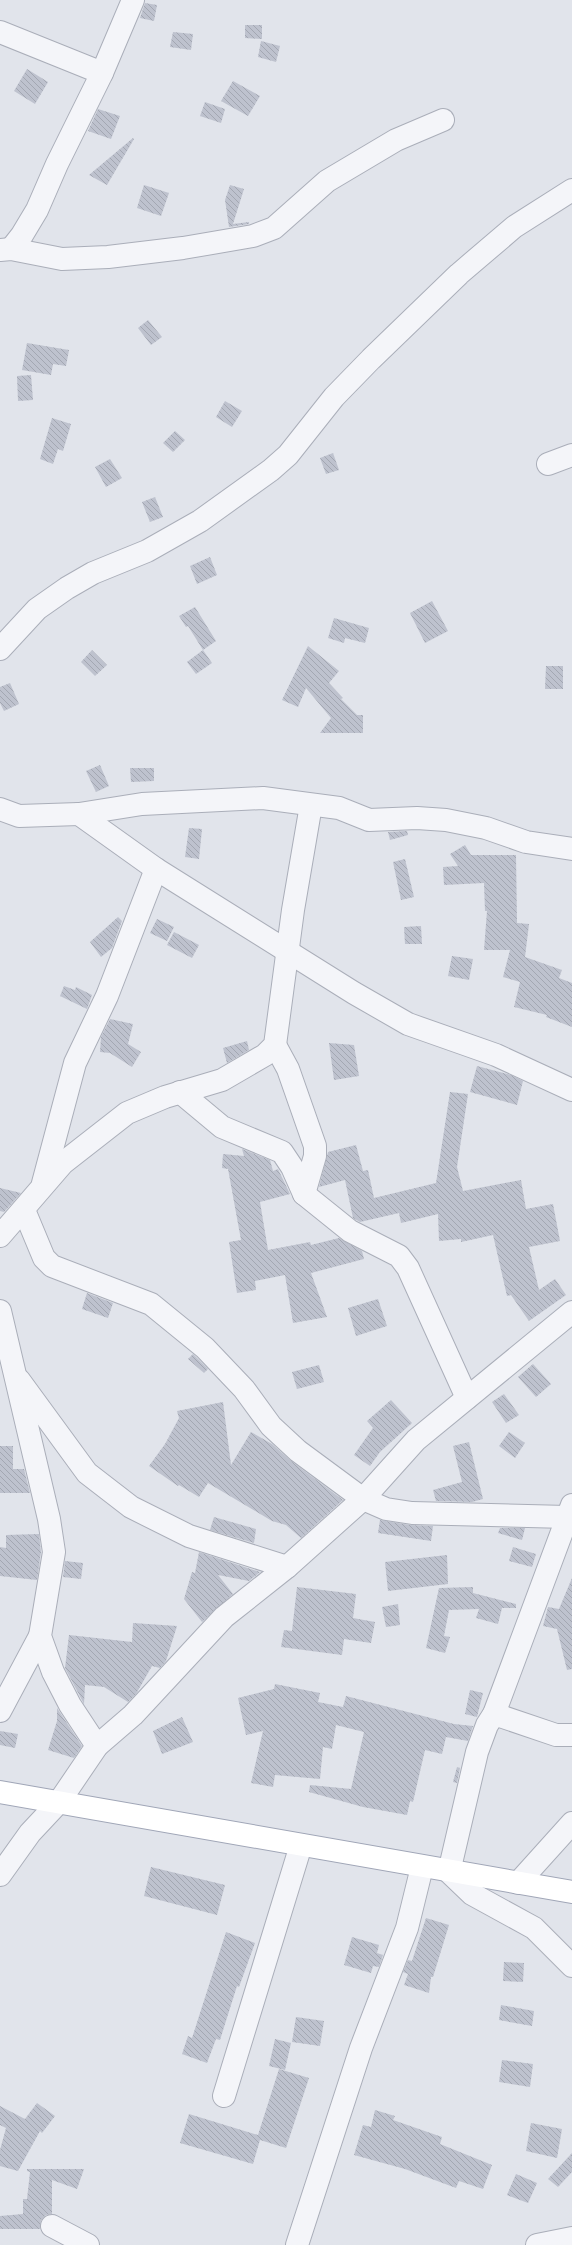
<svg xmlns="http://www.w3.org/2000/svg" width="572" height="2245" viewBox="0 0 572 2245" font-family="'Golos Text',sans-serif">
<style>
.building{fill:url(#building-back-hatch)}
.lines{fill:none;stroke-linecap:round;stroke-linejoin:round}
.minor-casing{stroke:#aaaeb9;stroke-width:24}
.major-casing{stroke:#a0a6b7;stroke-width:24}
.minor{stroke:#f4f5f9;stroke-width:22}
.major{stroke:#fff;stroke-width:22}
</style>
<defs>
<pattern id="building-back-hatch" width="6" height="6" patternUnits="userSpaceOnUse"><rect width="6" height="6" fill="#bec2ce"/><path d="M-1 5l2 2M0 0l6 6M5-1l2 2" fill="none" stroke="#a3a7b2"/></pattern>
</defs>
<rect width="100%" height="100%" fill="#e1e4eb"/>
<!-- building -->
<g class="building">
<path d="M145 3 157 5 154 21 140 18Z"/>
<path d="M245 25H262V39L245 38Z"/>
<path d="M173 32 193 34 191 50 170 47Z"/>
<path d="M261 41 280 46 276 62 258 57Z"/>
<path d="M27 69 48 82 35 104 14 91Z"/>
<path d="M233 81 260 96 248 116 221 101Z"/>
<path d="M205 102 225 109 221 123 200 116Z"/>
<path d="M98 109 120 116 111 139 88 131Z"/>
<path d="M133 138 134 139 107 185 89 175Z"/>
<path d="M144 185 169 193 161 216 137 208Z"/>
<path d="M230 185 244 189 233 224 249 222V224L229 227 225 200Z"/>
<path d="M148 320 162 337 151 345 138 328Z"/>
<path d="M27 343 69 350 66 366 53 364 51 375 22 370Z"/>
<path d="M31 375 33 400 18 401 17 376Z"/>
<path d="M225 401 242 411 232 427 216 417Z"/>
<path d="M52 418 71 424 63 451 58 449 53 464 40 459Z"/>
<path d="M175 431 185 440 173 452 163 443Z"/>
<path d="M333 453 339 470 326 474 320 458Z"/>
<path d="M110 459 122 478 106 487 95 467Z"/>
<path d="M155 497 163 517 150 522 142 502Z"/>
<path d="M210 557 217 575 197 584 190 566Z"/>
<path d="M432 601 448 631 425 643 410 613Z"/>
<path d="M195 607 216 641 203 650 188 626 186 627 179 616Z"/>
<path d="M334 618 369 628 365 643 345 638 344 643 328 638Z"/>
<path d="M308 646 339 671 329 683 343 698 341 699 357 715H363V733H320L331 718 306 688 298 707 282 700Z"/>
<path d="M92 650 107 665 95 676 81 662Z"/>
<path d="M203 650 212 663 196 674 187 662Z"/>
<path d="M546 666H563V689H545Z"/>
<path d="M10 683 19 704 4 711 0 703V687Z"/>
<path d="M100 765 109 786 96 792 86 771Z"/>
<path d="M130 768H154V781L131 782Z"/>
<path d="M189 828 202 829 199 859 185 857Z"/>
<path d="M407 831 408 835 390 840 388 832Z"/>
<path d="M465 845 471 855H516L517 923 529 924 525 957 562 970 559 978 572 983V1027L546 1017 547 1015 514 1007 520 982 503 977 510 950H484L487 911H485L484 883 444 885 443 867 458 866 450 854Z"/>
<path d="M405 859 414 897 401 900 393 862Z"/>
<path d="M118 917 122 921 112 948 101 957 90 942Z"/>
<path d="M157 919 174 927 167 941 150 933Z"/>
<path d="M421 926 422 944H405L404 927Z"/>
<path d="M174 932 199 945 192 958 167 945Z"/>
<path d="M452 956 473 959 469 980 448 976Z"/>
<path d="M64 986 75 990 76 987 92 995 87 1009 60 996Z"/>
<path d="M110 1019 133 1024 128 1044 141 1052 132 1067 110 1053 100 1052 101 1037Z"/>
<path d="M247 1041 249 1050 227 1063 223 1048Z"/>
<path d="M329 1043 354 1045 359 1076 334 1080Z"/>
<path d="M477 1066 511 1075 523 1081 517 1105 470 1092Z"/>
<path d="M450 1092 468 1094 457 1167 463 1191 521 1180 526 1209 553 1204 560 1241 529 1247 539 1290 555 1279 566 1295 529 1321 511 1295 507 1296 493 1235 461 1242V1239L439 1241 438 1214 401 1223 399 1213 360 1222 353 1218 345 1180 319 1187 328 1152 356 1145 363 1171 368 1170 374 1198 436 1183Z"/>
<path d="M242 1149 270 1160 273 1171 278 1169 290 1194 260 1202 268 1250 310 1242 311 1245 339 1238 362 1251 364 1259 311 1273 327 1317 293 1323 285 1275 255 1281 256 1290 237 1293 229 1242 241 1240 228 1169 222 1168 223 1154 244 1156Z"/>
<path d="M0 1188 21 1193 4 1212 0 1211Z"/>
<path d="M87 1293 113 1303 108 1318 82 1309Z"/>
<path d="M378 1299 387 1326 356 1336 348 1308Z"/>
<path d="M193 1354 208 1369 204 1373 188 1359Z"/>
<path d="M533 1364 551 1384 536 1397 518 1377Z"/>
<path d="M319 1365 324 1382 297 1389 292 1372Z"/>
<path d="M504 1394 519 1415 506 1423 492 1402Z"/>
<path d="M391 1400 412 1423 380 1452 370 1466 354 1455 373 1428 367 1421Z"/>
<path d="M223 1402 231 1465 251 1432 272 1444 291 1461 343 1500 301 1538 286 1525 272 1521 208 1483 199 1497 179 1485 178 1486 149 1466 165 1444 179 1418 177 1411Z"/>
<path d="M509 1432 525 1443 515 1458 499 1446Z"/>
<path d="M469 1442 483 1499 472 1502 436 1501 433 1490 462 1482 453 1446Z"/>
<path d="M0 1446H13V1469H24L30 1493H0Z"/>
<path d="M214 1517 256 1529 254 1543 210 1530Z"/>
<path d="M380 1520 410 1525 433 1526 431 1541 378 1533Z"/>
<path d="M500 1528H525L522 1540 498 1533Z"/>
<path d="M39 1534 41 1552 37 1580 0 1576V1547L6 1548V1535Z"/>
<path d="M513 1547 536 1554 532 1567 509 1561Z"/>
<path d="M199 1552 260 1572 249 1581 218 1575 233 1594 202 1622 184 1599 192 1572 195 1573Z"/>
<path d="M447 1555 448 1584 388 1591 385 1562Z"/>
<path d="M65 1561 83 1563 81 1579 63 1577Z"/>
<path d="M572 1578V1669L567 1670 557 1629 543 1626 548 1607 559 1609Z"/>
<path d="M297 1587 356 1594 353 1618 375 1622 371 1643 344 1639 342 1655 281 1647 284 1630 292 1631Z"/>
<path d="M473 1587V1593L516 1604V1608H502L498 1624 476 1618 479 1609 449 1610 444 1636 450 1637 445 1653 426 1648 439 1588Z"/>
<path d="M398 1604 400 1625 386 1627 382 1607Z"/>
<path d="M133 1623 177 1626 166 1661 160 1668 152 1666 136 1694 128 1702 104 1687 85 1685 84 1704 65 1668 69 1635 132 1642Z"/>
<path d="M275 1684 320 1693 318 1702 343 1707 346 1696 454 1724 473 1726 468 1741 446 1737 442 1754 425 1750 413 1802 410 1801 407 1815 363 1807 309 1792 310 1785 351 1789 364 1732 336 1725 332 1749 323 1747 320 1779 275 1775 273 1787 251 1783 263 1731 246 1735 238 1698 274 1689Z"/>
<path d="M470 1690 483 1693 477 1717 465 1714Z"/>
<path d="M57 1708 82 1746 74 1758 48 1750 57 1721Z"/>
<path d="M182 1717 193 1742 162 1754 153 1731Z"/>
<path d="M0 1731 18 1734 15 1748 0 1745Z"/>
<path d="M457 1767 460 1768 457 1783 453 1782Z"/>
<path d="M151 1867 225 1885 217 1915 144 1896Z"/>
<path d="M426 1918 449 1925 433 1977H431L429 1993 404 1985 408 1974 403 1972 408 1960 412 1961Z"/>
<path d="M226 1932 255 1943 239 1987 237 1986 220 2040 216 2039 207 2063 182 2054 188 2036 192 2038Z"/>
<path d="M352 1937 379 1945 377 1953 383 1955 379 1967 373 1966 371 1973 344 1965Z"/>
<path d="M504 1962 524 1963 523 1982 503 1981Z"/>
<path d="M501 2005 534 2011 532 2026 499 2020Z"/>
<path d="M296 2017 324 2021 320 2046 292 2042Z"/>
<path d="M275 2039 291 2043 285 2070 269 2066Z"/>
<path d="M502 2060 533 2064 530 2087 499 2082Z"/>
<path d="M279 2069 309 2078 286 2148 260 2140 253 2164 180 2143 189 2114 258 2135Z"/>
<path d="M37 2103 55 2116 42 2133 40 2131 18 2171 0 2166V2150L6 2128 0 2125V2106L25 2119Z"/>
<path d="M375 2110 395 2116 393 2120 442 2137 440 2144 492 2165 483 2189 459 2181 456 2188 405 2169 354 2155 363 2125 371 2127Z"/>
<path d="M531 2123 562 2129 557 2158 526 2151Z"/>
<path d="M572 2153V2172L558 2187 548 2179Z"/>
<path d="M27 2169H84L77 2189 52 2180V2214L46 2215 41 2220 40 2229H0V2216L23 2214V2199H27L30 2172 27 2171Z"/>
<path d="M516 2174 537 2183 528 2203 507 2195Z"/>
</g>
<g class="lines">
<!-- minor casing -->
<g class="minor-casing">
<g id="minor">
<path d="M0 32 102 73"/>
<path d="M11 249 22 235 37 210 57 164 102 73 133 0"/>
<path d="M0 250 11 249 62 259 108 257 183 248 253 236 274 228 327 181 396 140 443 120"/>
<path d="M548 464 572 455"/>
<path d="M0 649 37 609 67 588 93 573 147 551 200 521 271 470 288 455 334 397 371 359 459 274 514 227 572 190"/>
<path d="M0 809 19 816 79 814 142 804 263 798 339 808 369 820 417 818 446 820 486 828 526 842 572 849"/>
<path d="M79 814 156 869 354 993 408 1024 496 1055 572 1090"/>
<path d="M275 1045 288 1069 315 1146V1156L304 1194"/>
<path d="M180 1092 222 1127 282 1152 292 1167 304 1194 350 1231 399 1256 408 1268 467 1398"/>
<path d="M43 1183 75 1063 107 996 156 869"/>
<path d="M24 1210 44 1258 52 1266 151 1304 205 1348 244 1389 271 1426 298 1451 363 1499 386 1509 412 1513 567 1517"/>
<path d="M0 1236 63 1163 127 1113 165 1097 222 1080 265 1055 275 1045 293 910 311 805"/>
<path d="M0 1311 49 1519 54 1552 40 1636 53 1672 70 1705 97 1746"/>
<path d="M19 1380 87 1473 131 1507 189 1536 287 1567"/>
<path d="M572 1505 494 1714 487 1725 477 1752 449 1872 472 1894 534 1928 572 1966"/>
<path d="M0 1711 40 1636"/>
<path d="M494 1714 556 1735H572"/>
<path d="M0 1875 30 1833 59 1802 97 1746 133 1715 224 1617 287 1567 363 1499 416 1440 572 1312"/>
<path d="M518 1883 572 1823"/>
<path d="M224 2096 301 1845"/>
<path d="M52 2226 88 2245"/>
<path d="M297 2245 361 2048 407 1928 422 1867"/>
<path d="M537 2245 572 2238"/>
</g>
</g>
<!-- major casing -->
<g class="major-casing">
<path id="major" d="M0 1792 572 1892"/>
</g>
<!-- minor -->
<use href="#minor" class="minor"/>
<!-- major -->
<use href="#major" class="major"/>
</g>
</svg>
